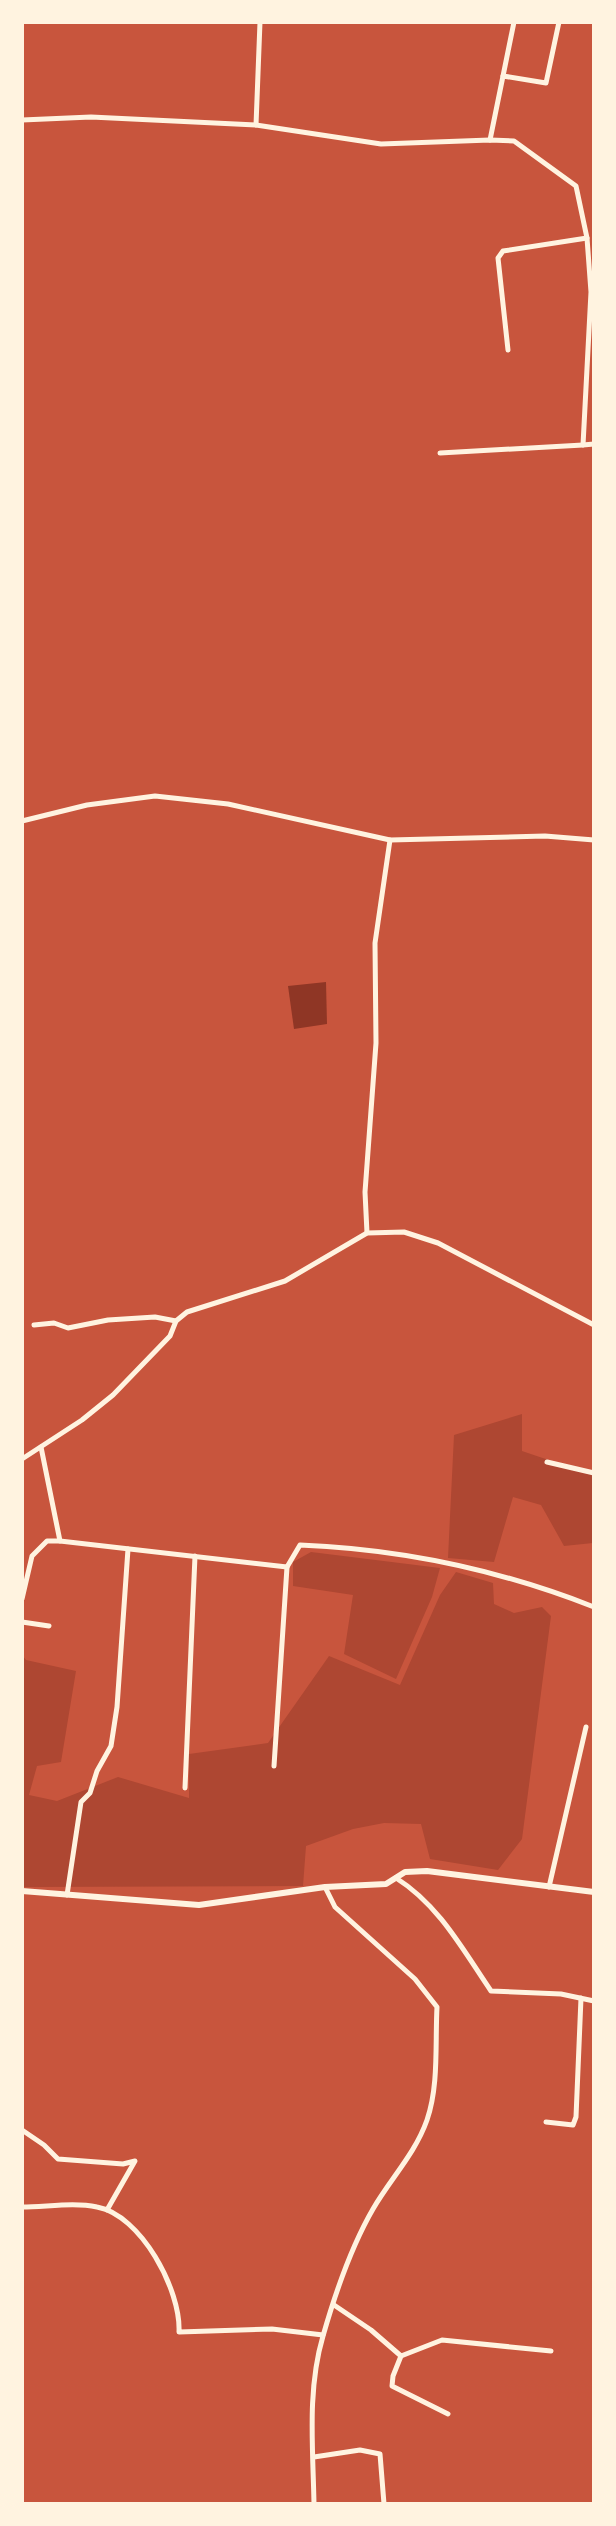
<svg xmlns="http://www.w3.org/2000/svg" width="616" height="2526" viewBox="0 0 616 2526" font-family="'Alegreya Sans',sans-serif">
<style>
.green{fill:#ae4732}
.water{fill:#8f3625}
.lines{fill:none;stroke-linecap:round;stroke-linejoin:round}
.minor{stroke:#fff3e0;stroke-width:5}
.tertiary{stroke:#fff3e0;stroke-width:6}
</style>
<rect width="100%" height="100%" fill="#c8553d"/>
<!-- green -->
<g class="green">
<path d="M522 1414V1451L593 1475V1543L564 1546 541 1505 513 1497 494 1562 448 1558 454 1435Z"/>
<path d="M311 1552 440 1568 432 1597 396 1679 344 1654 353 1595 293 1586V1562Z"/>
<path d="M456 1572 493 1583 494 1604 514 1613 542 1607 551 1616 522 1839 498 1870 430 1859 421 1824 384 1823 353 1829 306 1846 303 1886 23 1887 22 1655 26 1660 76 1671 61 1762 37 1766 29 1795 57 1801 118 1777 189 1798V1754L268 1743 329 1656 400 1685 440 1595Z"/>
</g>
<!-- water -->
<path class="water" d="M326 982 327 1024 294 1029 288 986Z"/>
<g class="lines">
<!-- minor -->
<g class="minor">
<path d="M503 76 546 83 559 22"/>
<path d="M22 120 91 117 256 125 381 144 490 140 514 141 576 186 587 238 591 292 583 445 594 444"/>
<path d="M256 125 260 22"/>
<path d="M490 140 514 22"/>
<path d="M508 350 498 258 503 251 587 238"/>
<path d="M440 453 583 445"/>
<path d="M22 821 87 805 155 796 228 804 390 840 545 836 594 840"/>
<path d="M367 1233 365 1192 376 1043 375 943 390 840"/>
<path d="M34 1325 54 1323 68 1328 108 1320 155 1317 176 1321"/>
<path d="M41 1447 60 1541 287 1567 300 1545C400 1549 500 1570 594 1607"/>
<path d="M22 1459 82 1420 113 1395 170 1336 176 1321 187 1312 285 1281 367 1233 404 1232 438 1243 594 1325"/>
<path d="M547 1462 594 1473"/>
<path d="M22 1599 32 1556 47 1541H60"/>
<path d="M22 1622 49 1626"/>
<path d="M274 1766 287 1567"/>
<path d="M185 1788 195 1556"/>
<path d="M396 1878C439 1905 463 1950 491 1991L561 1994 594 2001"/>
<path d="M549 1887 586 1727"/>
<path d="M67 1895 81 1802 90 1793 97 1771 111 1746 117 1707 128 1549"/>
<path d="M546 2122 573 2125 576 2117 581 1998"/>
<path d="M22 2130 44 2145 58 2159 123 2164 135 2161 107 2210"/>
<path d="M22 2207C46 2207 74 2202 97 2207 141 2215 181 2290 179 2332L272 2329 323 2335"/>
<path d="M334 2305 371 2330 401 2356 442 2340 551 2351"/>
<path d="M401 2356 393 2376 392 2386 448 2414"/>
<path d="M314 2457 360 2450 380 2454 384 2504"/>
<path d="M314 2504C313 2448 307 2390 323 2336 335 2294 351 2247 373 2209 391 2178 415 2154 427 2120 439 2085 435 2044 437 2007L415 1979 335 1907 325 1887"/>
</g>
<!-- tertiary -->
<path class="tertiary" d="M22 1891 199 1905 325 1887 386 1884 405 1872 427 1871 594 1892"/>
</g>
<!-- border -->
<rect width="616" height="2526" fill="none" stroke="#fff3e0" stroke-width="48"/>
</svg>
